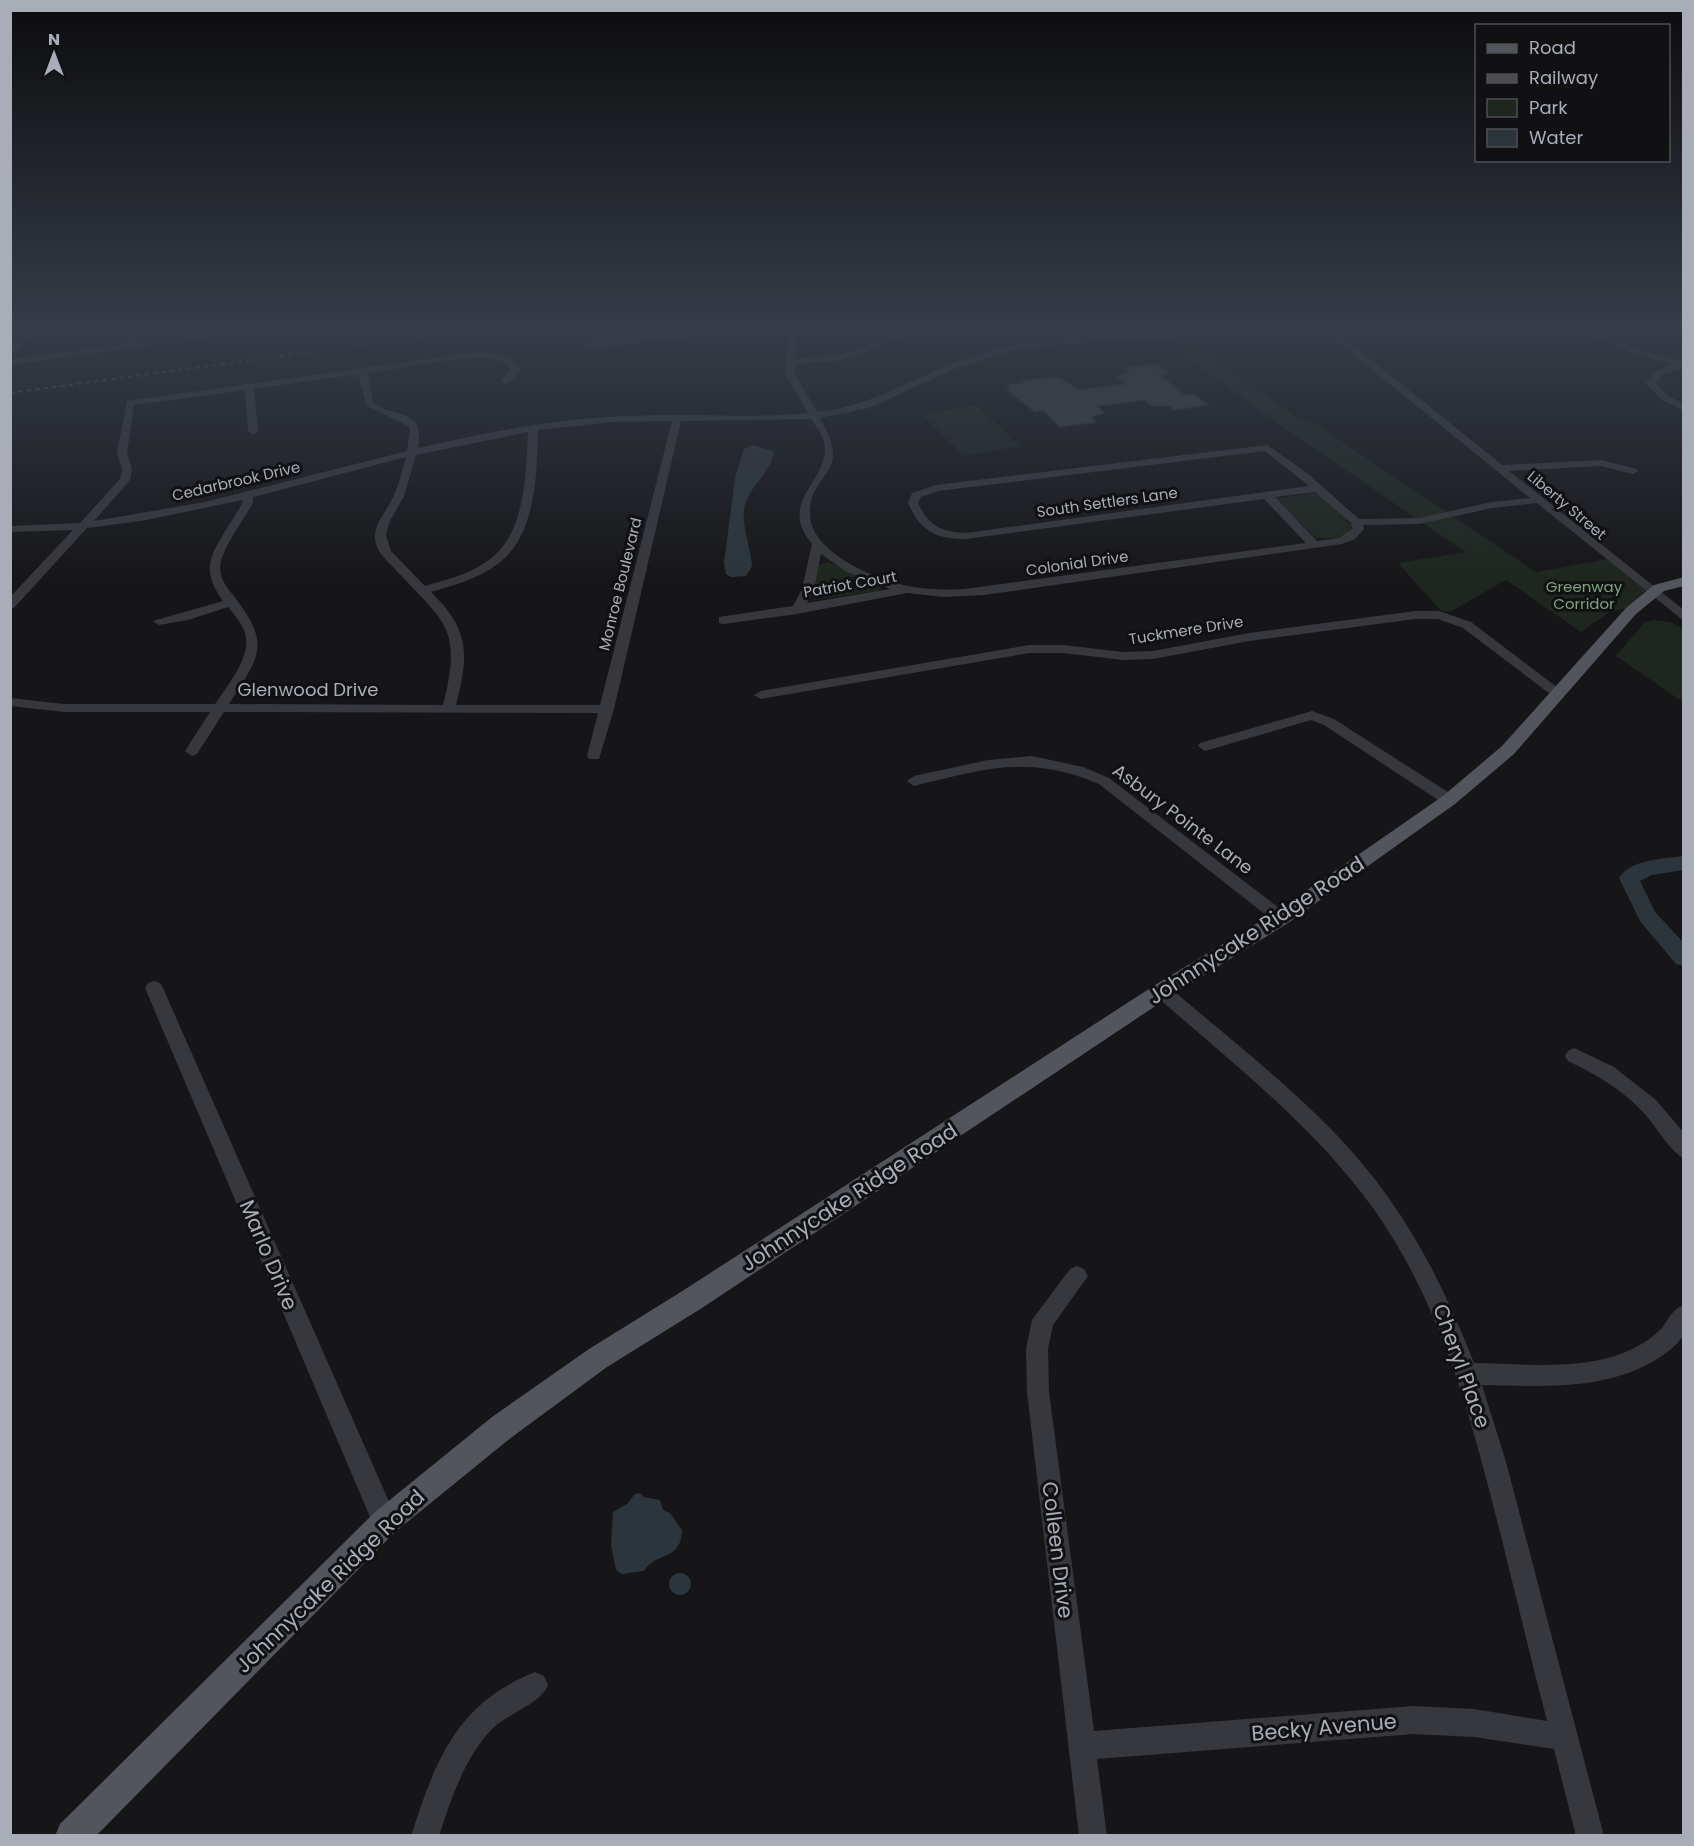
<svg xmlns="http://www.w3.org/2000/svg" width="1694" height="1846" viewBox="0 0 1694 1846" font-family="Poppins,sans-serif">
<style>
.green{fill:#1e261f}
.water{fill:#2c353c}
.lines{fill:none;stroke-linecap:round;stroke-linejoin:round}
.river{fill:#2c353c;fill-rule:evenodd}
.building{fill:#404145;stroke:#303034;stroke-width:1.5}
.minor{fill:#37383d;fill-rule:evenodd}
.major{fill:#53555c;fill-rule:evenodd}
.rail{stroke:#4a4c52;stroke-width:2;stroke-dasharray:4.5 4;stroke-linecap:butt}
.labels{text-anchor:middle;dominant-baseline:central;stroke-width:6;stroke-linejoin:round;paint-order:stroke}
.far-street-label{font-size:15px;fill:#a8adb8;stroke:#111113}
.far-park-label{font-size:15px;fill:#7fa381;stroke:#111113}
.street-label{font-size:18px;fill:#a8adb8;stroke:#111113}
.near-street-label{font-size:21px;fill:#a8adb8;stroke:#111113}
</style>
<rect width="100%" height="100%" fill="#161618"/>
<!-- green -->
<g class="green">
<path d="M1143 325H1165L1301 420H1310L1536 572 1609 559 1649 593 1643 607 1611 611 1581 632 1506 580 1450 612 1440 610 1398 563 1465 552 1273 420Z"/>
<path d="M976 405 1020 446 963 456 922 414Z"/>
<path d="M1312 493 1318 494 1347 519 1344 521 1351 524V531L1339 538H1316L1276 499Z"/>
<path d="M828 562 881 585 882 588 877 591 814 600 810 596 819 565Z"/>
<path d="M1654 620 1670 622 1683 629V702L1616 656 1645 622Z"/>
</g>
<!-- water -->
<g class="water">
<path d="M585 325H730L710 334 581 350 595 336 582 331Z"/>
<path d="M752 445 774 451C771 473 751 484 745 505 740 523 751 547 752 566L746 576 731 577 726 574 724 563 735 478 744 449Z"/>
<path d="M640 1493 644 1497 660 1500 663 1510 670 1513 682 1530C681 1562 656 1551 644 1571L622 1574 616 1570 611 1545 613 1512 627 1504 635 1494Z"/>
<circle cx="680" cy="1584" r="11"/>
</g>
<g class="lines">
<!-- river -->
<path class="river" d="M1684 856V870L1652 875 1640 881 1655 912 1684 943V966L1676 964 1640 921 1619 878C1630 859 1664 859 1684 856Z"/>
</g>
<!-- building -->
<path class="building" d="M1156 364 1169 374 1160 375 1184 395 1194 394 1208 405 1174 410 1169 406H1152L1144 400 1097 406 1104 413 1091 417 1096 422 1060 427 1043 410 1035 412 1006 389H1011L1008 386 1011 384 1024 383 1022 381 1046 378H1060L1079 390 1126 384 1117 376 1129 373 1124 368Z"/>
<g class="lines">
<!-- minor -->
<g class="minor">
<path d="M36 325H45L10 357V349Z"/>
<path d="M142 325H151L131 344 275 325H298L10 365V359L119 345Z"/>
<path d="M789 325H797L795 359 840 355 909 329 916 331 844 360 795 364V374L817 412C868 407 908 381 954 363 997 346 1042 339 1088 336L1071 325H1081L1100 335 1320 327 1319 325H1441L1437 328 1336 331 1502 465 1601 460 1637 469 1638 471 1633 474 1601 466 1509 471 1684 610V621L1537 503 1492 508 1419 524 1363 525 1364 529 1355 539 1342 544 984 595 944 597 907 593 797 614 723 624 719 623V617L793 606 802 589 812 544C774 498 836 479 823 439 821 432 815 425 811 419L681 421 614 709 599 759H589L587 756 598 713 224 712 197 754 192 756 185 751 210 712H64L10 706V698L64 704H215C228 684 257 652 242 626 239 620 233 613 228 607L188 620 159 625 153 621 223 601C198 567 213 552 232 520 236 514 241 507 243 500L141 521 87 528 14 608 10 609V597L73 530 10 532V526L80 523 120 479 122 469 117 453 127 401 478 352C496 354 512 354 521 371L508 383H502V379L511 370C508 365 504 361 497 359 471 353 397 369 367 373L374 403C398 420 425 407 418 448 487 432 558 418 630 416 689 413 749 419 808 413L785 374ZM1326 332 1530 498 1492 502 1419 518 1359 519 1307 473 1267 445 936 485 912 493 908 503C920 531 936 539 966 539L1264 499 1306 543 964 589C945 590 927 590 909 586 877 580 811 553 810 515 808 471 855 477 820 418L869 408 959 367 1019 349 1098 341ZM358 374 367 406 408 426 410 430 407 451 205 502 94 521 130 480 132 469 127 453 134 405 245 390 248 431 253 434 258 431 254 389ZM672 421 600 705H456C469 654 470 630 431 592 454 585 479 579 499 563 536 535 537 473 538 430L613 422ZM528 432C526 469 526 526 496 554 477 572 449 579 425 586L391 551 386 535 389 523 404 496 416 455ZM1265 451 1309 486 966 533C941 532 929 526 918 503L921 497 938 491ZM406 457C402 471 399 485 393 497 387 511 374 523 375 539 376 550 384 558 392 566 442 621 464 624 443 705L229 704C258 658 272 646 236 599 229 589 221 583 220 568 220 551 244 519 253 503V497ZM1315 492 1351 523 1352 529 1339 538 1317 541 1275 497ZM821 554 845 571 890 589 807 603 814 589Z"/>
<path d="M1548 325 1589 329 1639 349 1684 362V368L1662 375 1656 383 1668 396 1684 404V411L1662 400 1646 383 1656 371 1672 364 1633 353 1584 333Z"/>
<path d="M1415 611H1439L1471 622 1566 694 1559 698 1554 697 1463 628 1438 619H1415L1249 641 1153 659 1123 660 1063 653H1029L761 699 754 695 761 691 1029 645H1063L1123 652 1153 651 1249 633Z"/>
<path d="M1312 711 1334 719 1454 796 1456 800 1454 804H1444L1324 725 1311 720 1205 751 1198 746 1200 743Z"/>
<path d="M1032 756 1083 767 1109 778 1287 914 1289 918 1287 922H1275L1099 784C1028 754 985 769 914 786L907 781 914 776 988 760Z"/>
<path d="M154 981 160 983 163 988 394 1513 397 1522 394 1531 385 1534 376 1531 145 988 148 983Z"/>
<path d="M1162 984 1168 986C1244 1052 1330 1114 1388 1197 1425 1249 1451 1304 1474 1363 1525 1364 1589 1372 1636 1347 1645 1343 1655 1335 1662 1328 1669 1319 1672 1309 1684 1305 1684 1313 1685 1324 1684 1332 1682 1341 1672 1348 1666 1353 1613 1392 1544 1386 1482 1385L1506 1462 1604 1836H1576L1554 1749 1474 1737 1414 1734 1097 1759 1107 1836H1079L1027 1392 1026 1349 1032 1320 1070 1269 1077 1266 1084 1269 1088 1276 1053 1325 1048 1349 1049 1392 1094 1731 1414 1706 1474 1709 1547 1721C1531 1659 1516 1597 1501 1536 1472 1421 1442 1305 1373 1208 1314 1126 1231 1062 1156 996L1153 991 1156 986Z"/>
<path d="M1574 1048 1614 1067 1656 1100 1684 1133V1158C1671 1154 1653 1121 1641 1110 1620 1088 1595 1074 1568 1061L1565 1056 1568 1051Z"/>
<path d="M535 1672 544 1676 548 1685C541 1704 506 1714 491 1730 464 1759 451 1799 439 1836H411C436 1759 456 1704 535 1672Z"/>
</g>
<!-- major -->
<path class="major" d="M1684 577V586L1664 591 1636 614 1514 754 1455 804 1288 923 1169 997 702 1308 607 1367 512 1437 395 1532 96 1836H55L60 1824 375 1512 492 1417 589 1349 684 1290 1155 985 1274 913 1443 796 1502 746 1626 608 1654 585Z"/>
<!-- rail -->
<path class="rail" d="M10 393 510 325"/>
</g>
<!-- sky -->
<linearGradient id="sky" x2="0" y2="1"><stop stop-color="#0c0c0d"/><stop offset="0.56" stop-color="#363c48"/><stop offset="1" stop-color="#363c48" stop-opacity="0"/></linearGradient>
<rect width="1694" height="583" fill="url(#sky)"/>
<g class="labels">
<!-- far-street labels -->
<g class="far-street-label">
<text transform="translate(236 481) rotate(-13)">Cedarbrook Drive</text>
<text transform="translate(1107 502) rotate(-8)">South Settlers Lane</text>
<text transform="translate(1567 505) rotate(40)">Liberty Street</text>
<text transform="translate(1077 563) rotate(-8)">Colonial Drive</text>
<text transform="translate(620 584) rotate(-76)">Monroe Boulevard</text>
<text transform="translate(850 584) rotate(-10)">Patriot Court</text>
<text transform="translate(1186 630) rotate(-9)">Tuckmere Drive</text>
</g>
<!-- far-park labels -->
<g class="far-park-label">
<text x="1584" y="586">Greenway<tspan x="1584" dy="17">Corridor</tspan></text>
</g>
<!-- street labels -->
<g class="street-label">
<text x="308" y="689">Glenwood Drive</text>
<text transform="translate(1183 819) rotate(37)">Asbury Pointe Lane</text>
</g>
<!-- near-street labels -->
<g class="near-street-label">
<text transform="translate(1256 930) rotate(-33)">Johnnycake Ridge Road</text>
<text transform="translate(849 1197) rotate(-33)">Johnnycake Ridge Road</text>
<text transform="translate(269 1255) rotate(67)">Marlo Drive</text>
<text transform="translate(1462 1366) rotate(70)">Cheryl Place</text>
<text transform="translate(1058 1550) rotate(83)">Colleen Drive</text>
<text transform="translate(330 1581) rotate(-44)">Johnnycake Ridge Road</text>
<text transform="translate(1324 1727) rotate(-5)">Becky Avenue</text>
</g>
</g>
<!-- border -->
<rect width="1694" height="1846" fill="none" stroke="#a8adb8" stroke-width="24"/>
<!-- legend -->
<rect x="1475" y="24" width="195" height="138" fill="#111113" stroke="#4d4f55" stroke-width="1.5"/>
<rect x="1487" y="44" width="30" height="9" fill="#53555c" stroke="#4d4f55" stroke-width="1.5"/>
<text x="1529" y="54" font-size="18" fill="#a8adb8">Road</text>
<rect x="1487" y="74" width="30" height="9" fill="#4a4c52" stroke="#4d4f55" stroke-width="1.5"/>
<text x="1529" y="84" font-size="18" fill="#a8adb8">Railway</text>
<rect x="1487" y="99" width="30" height="18" fill="#1e261f" stroke="#4d4f55" stroke-width="1.5"/>
<text x="1529" y="114" font-size="18" fill="#a8adb8">Park</text>
<rect x="1487" y="129" width="30" height="18" fill="#2c353c" stroke="#4d4f55" stroke-width="1.5"/>
<text x="1529" y="144" font-size="18" fill="#a8adb8">Water</text>
<!-- north arrow -->
<g transform="translate(54 54)" stroke="#111113" stroke-width="4.5" paint-order="stroke">
<path d="M0-4.5L10 22L0 15L-10 22Z" fill="#a8adb8"/>
<text y="-9" font-size="16" font-weight="bold" text-anchor="middle" fill="#a8adb8">N</text>
</g>
</svg>
